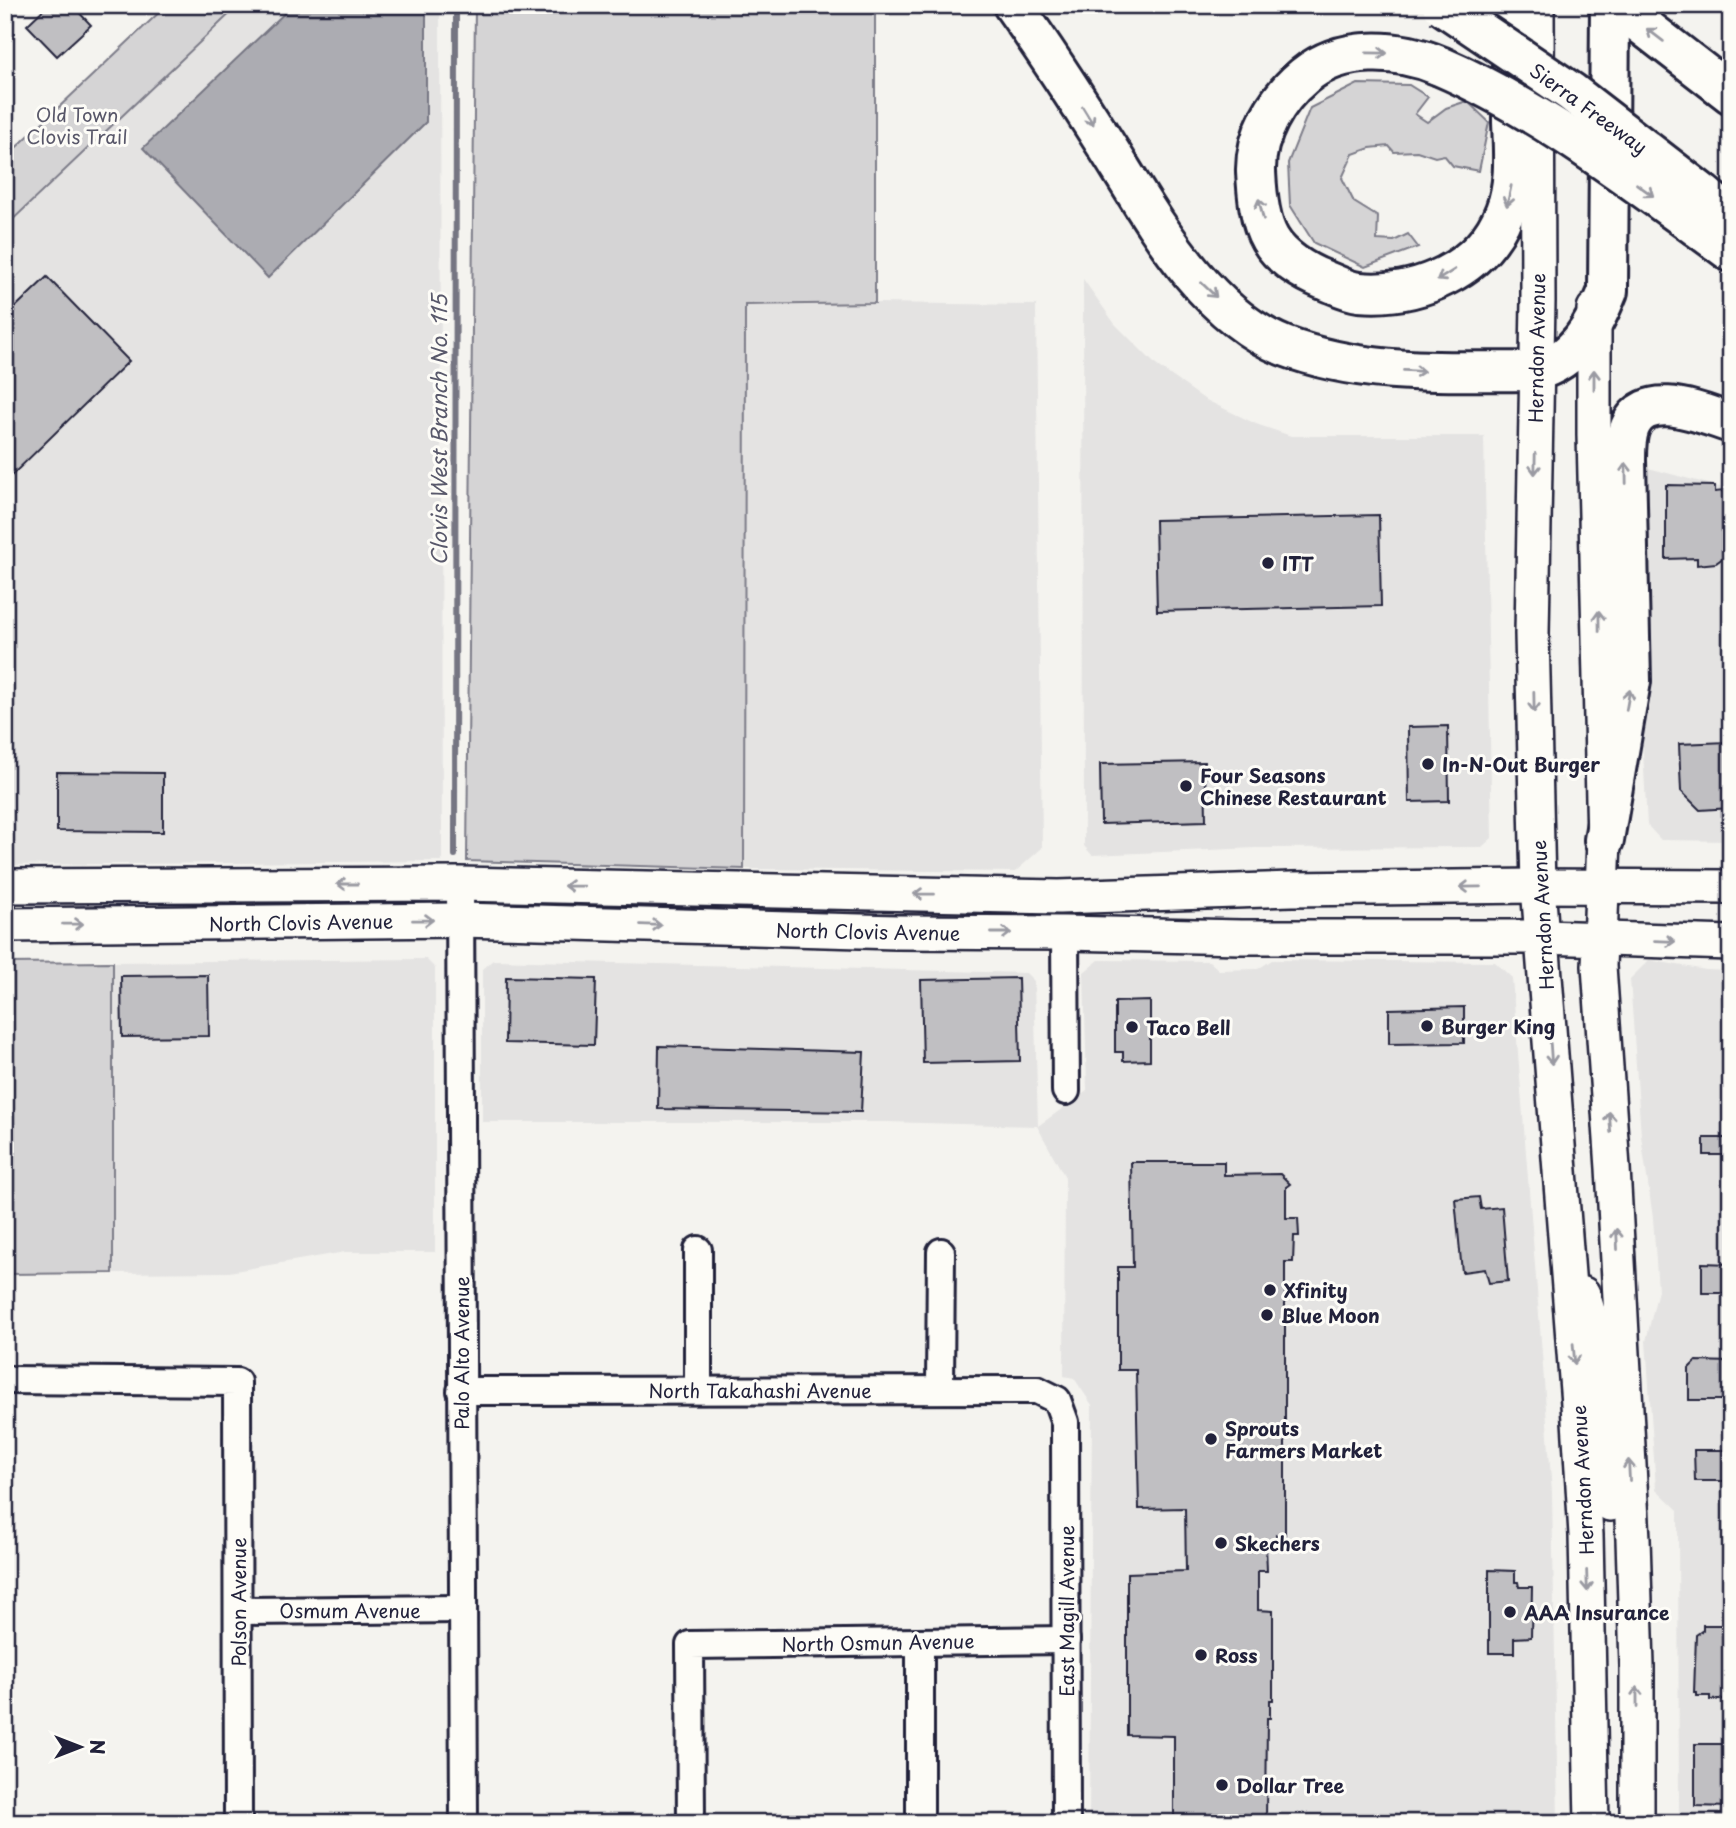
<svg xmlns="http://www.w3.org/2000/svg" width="1736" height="1828" viewBox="0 0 1736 1828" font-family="'Playpen Sans',sans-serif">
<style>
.built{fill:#e4e3e2}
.green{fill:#d5d4d5;stroke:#7c7b88;stroke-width:2}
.water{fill:#acacb2;stroke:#757582;stroke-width:2}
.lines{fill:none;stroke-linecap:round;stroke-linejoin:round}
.stream{stroke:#757582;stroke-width:6}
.building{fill:#c0bfc2;stroke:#22223b;stroke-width:2}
.minor-casing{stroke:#22223b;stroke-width:32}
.major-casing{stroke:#22223b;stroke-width:38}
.highway-casing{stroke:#22223b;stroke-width:44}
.minor{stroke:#fdfcf7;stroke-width:26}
.major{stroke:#fdfcf7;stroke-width:33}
.highway{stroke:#fdfcf7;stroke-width:38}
.highway-bridge-casing{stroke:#22223b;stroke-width:44;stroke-linecap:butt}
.highway-bridge{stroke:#fdfcf7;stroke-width:38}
.oneway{stroke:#9a9aa2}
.poi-dot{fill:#22223b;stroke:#fdfcf7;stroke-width:2.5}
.labels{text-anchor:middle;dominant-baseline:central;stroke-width:6;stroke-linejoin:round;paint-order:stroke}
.street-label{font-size:19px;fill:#22223b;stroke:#fdfcf7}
.park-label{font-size:19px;fill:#585769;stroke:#fdfcf7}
.poi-label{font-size:19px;font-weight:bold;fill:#22223b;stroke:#fdfcf7;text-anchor:start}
.water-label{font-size:21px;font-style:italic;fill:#59596b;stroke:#fdfcf7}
</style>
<rect width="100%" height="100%" fill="#f4f3ef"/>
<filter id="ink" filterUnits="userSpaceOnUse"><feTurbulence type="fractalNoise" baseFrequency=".0143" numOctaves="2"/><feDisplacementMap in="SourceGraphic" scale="14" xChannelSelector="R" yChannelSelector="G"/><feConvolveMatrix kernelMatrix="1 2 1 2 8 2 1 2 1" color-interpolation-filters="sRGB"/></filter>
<g filter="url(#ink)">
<!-- built -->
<g class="built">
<path d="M239 5H440L442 861 5 865V227Z"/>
<path d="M1083 279 1115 324 1156 365 1204 399 1256 424 1291 436H1484L1492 838 1482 847 1256 848 1092 855 1084 846Z"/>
<path d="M875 303 1036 305 1042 848 1015 872 744 869 745 304Z"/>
<path d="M1637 465 1731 490V841L1661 840 1647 825 1641 714Z"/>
<path d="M426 959 435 968V1252H345L229 1272 113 1273V962Z"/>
<path d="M493 960 1026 973 1034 981 1038 1126 1087 1091 1084 972 1099 960 1209 961 1219 970 1258 969 1272 960 1495 962 1512 978 1542 1353 1552 1493 1558 1823H1089L1092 1405 1074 1378 1064 1376 1065 1177 1037 1126 886 1122H482V970Z"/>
<path d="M1649 960 1706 970 1731 971V1823H1679L1678 1510 1656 1489 1646 1341 1658 1290 1653 1218 1641 1136 1630 979Z"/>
</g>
<!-- green -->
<g class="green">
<path d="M167 5H239L5 227V158Z"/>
<path d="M475 5H875V303L745 305 744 869 467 861Z"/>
<path d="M1358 84 1409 85 1428 97 1415 114 1427 122 1446 108 1467 101 1489 122 1479 171 1453 166 1444 155 1435 157 1417 151 1394 152 1389 146 1370 148 1353 154 1342 178 1354 202 1378 217 1377 240 1394 241 1408 234 1418 247 1365 267 1314 243 1290 205 1288 163 1310 108Z"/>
<path d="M113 962V1273L5 1274V963Z"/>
</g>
<!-- water -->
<path class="water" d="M293 5H426V122L268 278 143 148Z"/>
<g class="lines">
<!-- stream -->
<path class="stream" d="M455 855 456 5"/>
</g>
<!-- building -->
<g class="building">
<path d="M48 5H72L91 25 57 56 27 25Z"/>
<path d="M47 277 129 361 5 482V317Z"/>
<path d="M1666 485 1715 486V492L1724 491V504H1731V558H1723L1716 563 1697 565V558L1666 559Z"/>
<path d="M1379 515 1381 606 1157 611 1155 520Z"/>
<path d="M1448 726 1449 801 1409 802 1408 727Z"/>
<path d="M1728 742V751H1731V808L1700 810 1681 791 1679 744Z"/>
<path d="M1205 762 1206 821 1101 824 1100 764Z"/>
<path d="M57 772 163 773V832L57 831Z"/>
<path d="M208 975 209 1036 122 1037 121 976Z"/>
<path d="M506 977 596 979 594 1045 505 1043Z"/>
<path d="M1018 978 1020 1061 923 1063 921 980Z"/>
<path d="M1150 1001V1060L1123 1061V1052H1115V1002Z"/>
<path d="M1464 1007V1043L1389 1044V1009Z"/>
<path d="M659 1046 864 1052 861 1112 658 1109Z"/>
<rect x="1704" y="1138" width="27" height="17"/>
<path d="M1131 1162H1224V1175L1280 1174 1290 1184 1286 1187V1218H1298L1299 1236H1294L1293 1262H1285V1535H1276V1545L1266 1544 1267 1571H1258V1610L1273 1611V1700H1270V1718H1267L1266 1823H1174V1736L1127 1735V1573L1186 1571 1185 1508 1139 1509 1136 1370H1118V1267H1133Z"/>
<path d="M1479 1197 1481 1209 1502 1207 1508 1281 1489 1283 1485 1269 1462 1272 1455 1199Z"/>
<path d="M1702 1263 1731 1264V1293H1702Z"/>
<path d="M1696 1361 1731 1362V1400H1689V1368Z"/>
<path d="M1694 1450H1731V1481H1695Z"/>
<path d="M1489 1570 1515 1571V1582H1518L1519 1587H1532L1531 1637 1514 1638V1653H1489Z"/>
<path d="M1703 1625H1731L1729 1699 1710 1700V1696H1697V1693H1694L1696 1635 1703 1630Z"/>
<path d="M1695 1744H1731V1807L1695 1806Z"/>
</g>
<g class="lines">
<!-- minor casing -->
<g class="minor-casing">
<g id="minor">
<path d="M460 884 464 1823"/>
<path d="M1065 933 1066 1091"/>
<path d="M698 1250V1389"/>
<path d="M5 1380 237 1382 238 1823"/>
<path d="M940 1389 941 1252"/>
<path d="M461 1391 1037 1390 1057 1400 1065 1422 1066 1823"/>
<path d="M239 1611 462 1609"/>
<path d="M691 1823 690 1645 1066 1640"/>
<path d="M920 1823V1642"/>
</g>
</g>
<!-- major casing -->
<g class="major-casing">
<g id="major">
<path d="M1537 5 1538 301 1532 634 1538 886 1578 1404 1586 1535 1592 1823"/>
<path d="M1594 309V435L1604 840 1599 966 1613 1168 1633 1539 1637 1666V1823"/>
<path d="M5 886 460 884 1059 897 1292 889 1538 886 1731 887"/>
<path d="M5 925 460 920 896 932 1065 933 1241 937H1543L1731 943"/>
<path d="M1583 1294 1598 1345 1610 1504"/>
</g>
</g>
<!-- highway casing -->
<g class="highway-casing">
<g id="highway">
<path d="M1013 5C1045 50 1075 96 1104 142 1150 214 1201 313 1284 346 1365 377 1452 371 1536 371 1576 360 1594 326 1608 291L1610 5"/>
<path d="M1616 5 1731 94"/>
<path d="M1440 66C1398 48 1341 45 1304 76 1276 99 1255 136 1256 172 1257 193 1259 220 1270 239 1281 258 1304 272 1324 280 1335 284 1347 291 1359 292 1418 297 1483 270 1505 211 1516 183 1513 151 1512 122 1512 83 1512 44 1512 5"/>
<path d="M1703 194 1731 217"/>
<path d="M1697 227 1731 252"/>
<path d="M1604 840 1631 681 1626 460C1626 449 1626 437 1630 427 1646 388 1702 414 1731 423"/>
</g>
</g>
<!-- minor -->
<use href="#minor" class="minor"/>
<!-- major -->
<use href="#major" class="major"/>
<!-- highway -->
<use href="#highway" class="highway"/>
<!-- highway-bridge casing -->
<g class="highway-bridge-casing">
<g id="highway-bridge">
<path d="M1442 5 1571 92 1703 194"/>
<path d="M1440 66C1533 106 1615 168 1697 227"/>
</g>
</g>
<!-- highway-bridge -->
<use href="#highway-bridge" class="highway-bridge"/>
</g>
<!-- one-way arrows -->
<defs><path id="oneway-shaft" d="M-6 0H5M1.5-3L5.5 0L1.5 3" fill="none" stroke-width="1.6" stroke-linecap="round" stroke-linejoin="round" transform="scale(1.75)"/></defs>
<g class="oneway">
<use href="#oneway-shaft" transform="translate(1655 35) rotate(-143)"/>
<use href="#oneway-shaft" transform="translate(1377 53) rotate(1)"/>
<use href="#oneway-shaft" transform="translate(1088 116) rotate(58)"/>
<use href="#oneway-shaft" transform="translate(1645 190) rotate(36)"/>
<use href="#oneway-shaft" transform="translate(1509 196) rotate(102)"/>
<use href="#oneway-shaft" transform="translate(1261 209) rotate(-103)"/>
<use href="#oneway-shaft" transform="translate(1446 275) rotate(148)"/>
<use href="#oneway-shaft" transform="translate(1209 290) rotate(44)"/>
<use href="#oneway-shaft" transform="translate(1414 371) rotate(3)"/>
<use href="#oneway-shaft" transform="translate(1594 380) rotate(-90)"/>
<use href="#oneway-shaft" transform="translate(1535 464) rotate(91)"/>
<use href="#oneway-shaft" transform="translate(1626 473) rotate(-91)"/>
<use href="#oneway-shaft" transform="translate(1599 621) rotate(-91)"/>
<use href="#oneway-shaft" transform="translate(1628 700) rotate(-80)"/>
<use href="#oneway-shaft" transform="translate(1534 702) rotate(89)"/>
<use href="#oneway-shaft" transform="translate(347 884) rotate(180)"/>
<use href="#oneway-shaft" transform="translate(574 886) rotate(-179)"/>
<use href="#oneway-shaft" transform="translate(1470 887) rotate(179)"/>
<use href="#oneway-shaft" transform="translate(924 894) rotate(-179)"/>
<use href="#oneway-shaft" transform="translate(423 920) rotate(-1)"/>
<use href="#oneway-shaft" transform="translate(73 924) rotate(-1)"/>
<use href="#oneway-shaft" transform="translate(651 925) rotate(2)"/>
<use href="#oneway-shaft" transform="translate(1001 933)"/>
<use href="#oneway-shaft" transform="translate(1665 941) rotate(2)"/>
<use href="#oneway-shaft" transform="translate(1551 1054) rotate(86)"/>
<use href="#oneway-shaft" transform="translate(1610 1122) rotate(-94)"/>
<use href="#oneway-shaft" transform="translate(1617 1239) rotate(-93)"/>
<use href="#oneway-shaft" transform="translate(1574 1354) rotate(85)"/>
<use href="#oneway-shaft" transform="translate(1629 1470) rotate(-93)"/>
<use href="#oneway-shaft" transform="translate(1587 1581) rotate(88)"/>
<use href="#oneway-shaft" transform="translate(1637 1697) rotate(-90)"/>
</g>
</g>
<!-- markers -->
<g class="poi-dot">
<circle cx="1268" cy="563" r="7"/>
<circle cx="1428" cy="764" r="7"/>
<circle cx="1186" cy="786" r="7"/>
<circle cx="1427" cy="1026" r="7"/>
<circle cx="1132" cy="1027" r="7"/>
<circle cx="1270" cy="1290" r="7"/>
<circle cx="1267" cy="1315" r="7"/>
<circle cx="1211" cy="1439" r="7"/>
<circle cx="1221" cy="1543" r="7"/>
<circle cx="1510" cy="1612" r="7"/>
<circle cx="1201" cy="1655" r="7"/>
<circle cx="1222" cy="1785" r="7"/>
</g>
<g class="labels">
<!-- street labels -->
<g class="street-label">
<text transform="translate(1589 108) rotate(36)">Sierra Freeway</text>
<text transform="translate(1536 348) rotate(-89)">Herndon Avenue</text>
<text transform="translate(1542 915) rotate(-93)">Herndon Avenue</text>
<text transform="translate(301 922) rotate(-1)">North Clovis Avenue</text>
<text transform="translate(868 931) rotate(1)">North Clovis Avenue</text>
<text transform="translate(461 1353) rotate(-90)">Palo Alto Avenue</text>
<text x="760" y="1390">North Takahashi Avenue</text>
<text transform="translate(1582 1480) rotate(-93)">Herndon Avenue</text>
<text transform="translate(238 1602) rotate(-90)">Polson Avenue</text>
<text x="350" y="1610">Osmum Avenue</text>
<text transform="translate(1066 1611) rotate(-90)">East Magill Avenue</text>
<text transform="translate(878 1642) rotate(-1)">North Osmun Avenue</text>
</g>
<!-- park labels -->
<g class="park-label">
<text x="77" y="114">Old Town<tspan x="77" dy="22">Clovis Trail</tspan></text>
</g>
<!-- poi labels -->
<g class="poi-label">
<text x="1282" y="563">ITT</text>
<text x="1442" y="764">In-N-Out Burger</text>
<text x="1200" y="775">Four Seasons<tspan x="1200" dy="22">Chinese Restaurant</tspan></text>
<text x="1441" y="1026">Burger King</text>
<text x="1146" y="1027">Taco Bell</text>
<text x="1284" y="1290">Xfinity</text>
<text x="1281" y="1315">Blue Moon</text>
<text x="1225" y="1428">Sprouts<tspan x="1225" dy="22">Farmers Market</tspan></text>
<text x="1235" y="1543">Skechers</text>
<text x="1524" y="1612">AAA Insurance</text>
<text x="1215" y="1655">Ross</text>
<text x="1236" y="1785">Dollar Tree</text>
</g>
<!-- water labels -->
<g class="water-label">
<text transform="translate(438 430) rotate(-90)">Clovis West Branch No. 115</text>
</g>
</g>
<!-- margin -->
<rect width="1736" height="1828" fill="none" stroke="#fdfcf7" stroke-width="28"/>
<rect x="14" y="14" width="1708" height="1800" fill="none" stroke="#22223b" stroke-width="2.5" filter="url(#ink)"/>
<!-- north arrow -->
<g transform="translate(80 1747) rotate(90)" stroke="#fdfcf7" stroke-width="5" paint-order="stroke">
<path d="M0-5L12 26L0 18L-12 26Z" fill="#22223b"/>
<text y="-10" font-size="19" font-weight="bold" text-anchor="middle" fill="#22223b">N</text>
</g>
</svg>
